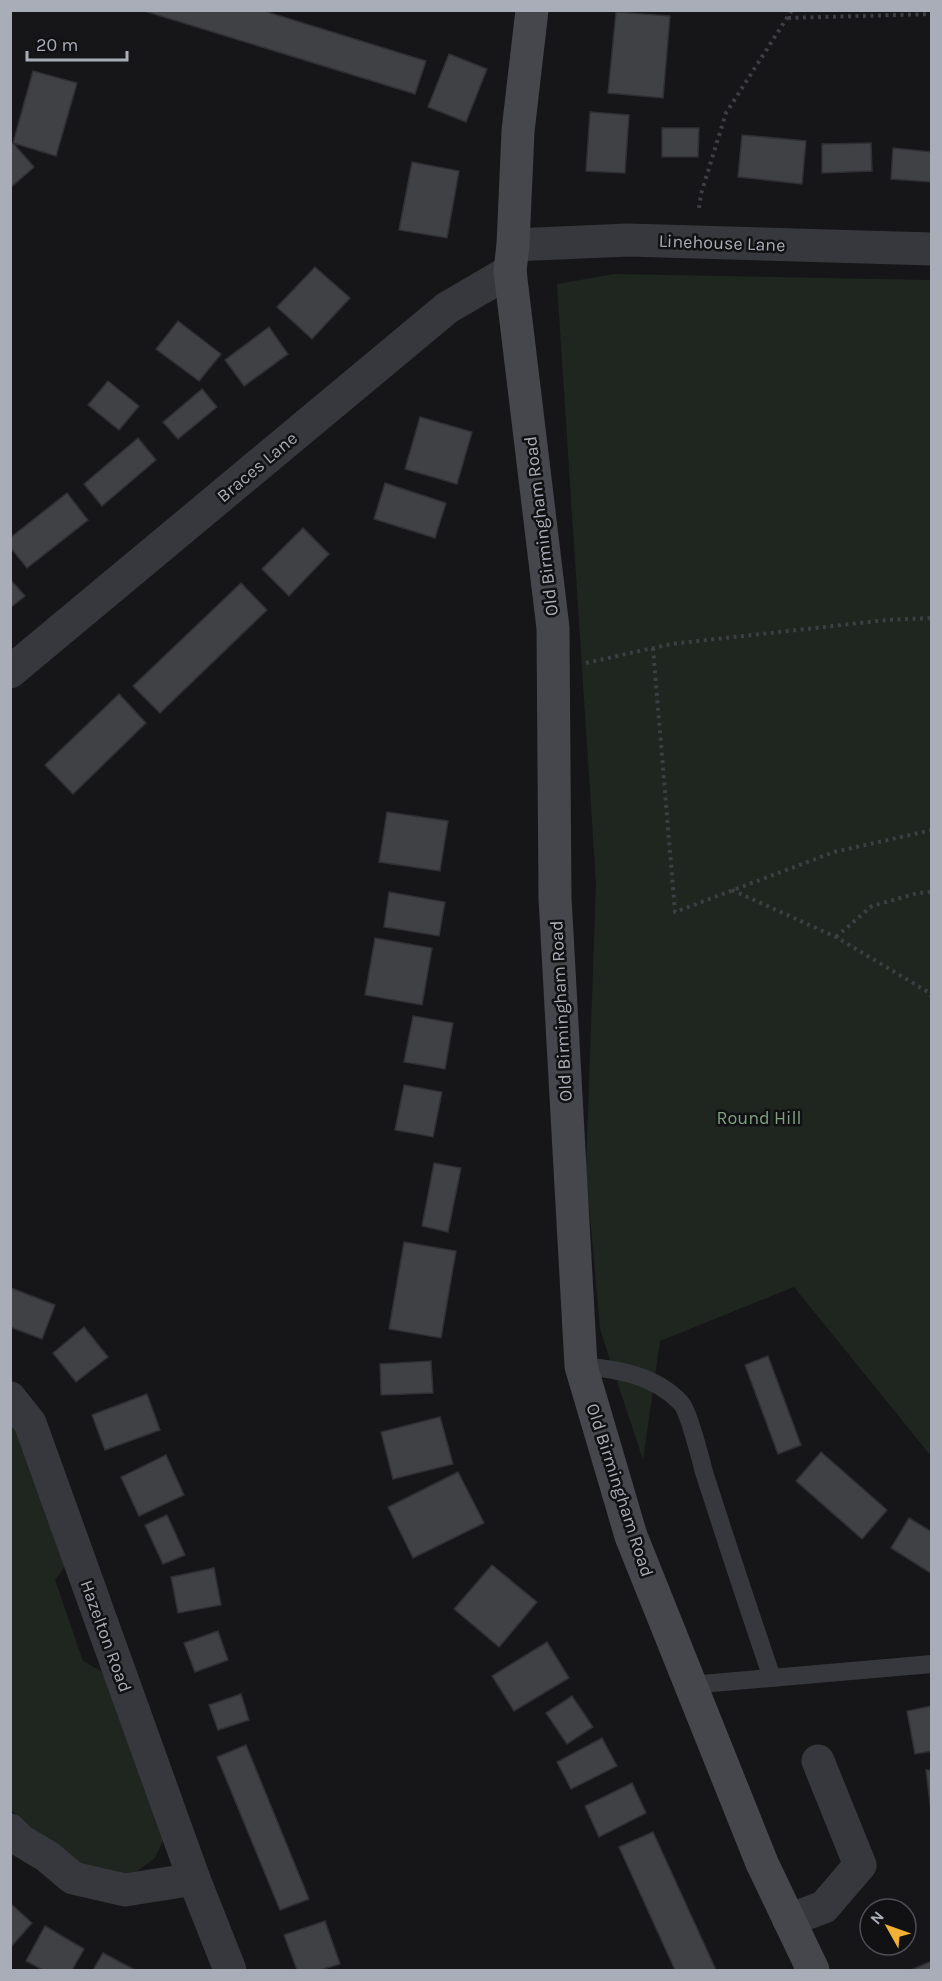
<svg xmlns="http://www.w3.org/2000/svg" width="942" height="1981" viewBox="0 0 942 1981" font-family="Karla,sans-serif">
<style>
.green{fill:#1e261f}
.building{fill:#404145;stroke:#303034;stroke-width:1.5}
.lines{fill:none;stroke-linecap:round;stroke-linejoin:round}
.path{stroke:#3d3f44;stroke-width:4;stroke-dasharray:3 4.5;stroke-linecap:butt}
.service{stroke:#37383d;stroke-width:18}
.minor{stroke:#37383d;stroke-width:33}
.tertiary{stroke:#37383d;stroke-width:33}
.secondary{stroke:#45474d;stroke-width:33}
.labels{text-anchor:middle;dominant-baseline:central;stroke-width:5;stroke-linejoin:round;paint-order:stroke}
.street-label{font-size:18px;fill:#a8adb8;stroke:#111113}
.park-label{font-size:18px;fill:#7fa381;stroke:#111113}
</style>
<rect width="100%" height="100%" fill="#161618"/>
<!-- green -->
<g class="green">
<path d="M614 274 931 280V1456L794 1287 660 1341 643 1460 600 1329 586 1170 596 883 557 284Z"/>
<path d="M10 1419 14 1422 65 1566 55 1580 83 1661 104 1673 166 1834 155 1858 129 1877 65 1860 11 1810Z"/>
</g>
<!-- building -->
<g class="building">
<path d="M141 10H261L426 61 415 94Z"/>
<path d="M616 12 670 16 663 98 608 93Z"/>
<path d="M449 54 487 69 466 122 428 107Z"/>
<path d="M33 71 77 83 56 156 13 143Z"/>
<path d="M590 112 629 115 625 173 586 171Z"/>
<path d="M662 128H699L698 157H662Z"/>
<path d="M742 135 806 141 802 184 738 177Z"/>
<path d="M13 143 34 167 10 188V145Z"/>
<path d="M871 143 872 171 822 173V144Z"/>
<path d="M893 148 932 152 931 182 891 179Z"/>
<path d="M412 162 459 171 447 238 399 230Z"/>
<path d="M315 267 350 298 312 339 277 307Z"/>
<path d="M178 321 221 354 199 381 156 349Z"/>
<path d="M269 327 288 354 244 386 225 360Z"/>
<path d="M108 381 139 406 119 430 88 405Z"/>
<path d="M202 389 217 407 178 439 163 422Z"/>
<path d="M420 417 472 432 457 484 405 469Z"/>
<path d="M138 438 156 460 102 506 84 484Z"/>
<path d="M385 483 446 503 435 538 374 519Z"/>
<path d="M67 493 88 520 27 568 10 547V538Z"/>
<path d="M303 528 329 554 289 596 262 569Z"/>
<path d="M10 579 25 596 10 608Z"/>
<path d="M241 583 267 610 160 713 133 686Z"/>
<path d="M119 694 146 723 73 794 45 765Z"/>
<path d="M387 812 448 821 440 871 379 862Z"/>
<path d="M389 892 445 902 439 936 384 927Z"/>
<path d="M375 938 432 948 422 1005 365 995Z"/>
<path d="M413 1016 453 1023 445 1069 404 1062Z"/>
<path d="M404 1085 442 1092 433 1137 395 1130Z"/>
<path d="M434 1163 461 1168 448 1232 422 1226Z"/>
<path d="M404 1242 456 1251 441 1338 389 1329Z"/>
<path d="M11 1288 55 1305 42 1339 10 1327Z"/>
<path d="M84 1327 108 1357 76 1382 53 1353Z"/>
<path d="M768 1356 801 1445 778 1454 745 1365Z"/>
<path d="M431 1361 433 1393 381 1395 380 1364Z"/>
<path d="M147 1394 160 1430 105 1450 92 1415Z"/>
<path d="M440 1417 453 1464 393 1479 381 1432Z"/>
<path d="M821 1452 887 1510 862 1539 796 1481Z"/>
<path d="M166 1455 184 1495 139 1516 121 1477Z"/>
<path d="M458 1472 484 1523 413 1558 388 1507Z"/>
<path d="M167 1515 185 1555 163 1564 145 1525Z"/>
<path d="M909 1518 932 1532V1574L891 1548Z"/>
<path d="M492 1565 537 1602 499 1647 454 1609Z"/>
<path d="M214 1568 221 1605 178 1613 171 1577Z"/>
<path d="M218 1631 228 1660 195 1672 184 1643Z"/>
<path d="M547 1642 569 1678 514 1711 492 1676Z"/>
<path d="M241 1694 249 1720 218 1730 209 1705Z"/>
<path d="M572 1696 593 1727 567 1744 546 1713Z"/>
<path d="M932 1706V1751L915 1754 907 1711Z"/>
<path d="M602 1738 617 1766 571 1789 557 1762Z"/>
<path d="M246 1745 309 1899 280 1910 217 1757Z"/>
<path d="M926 1770H932V1820Z"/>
<path d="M632 1783 646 1813 599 1837 585 1806Z"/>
<path d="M653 1832 716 1970H675L619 1847Z"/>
<path d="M10 1903 32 1923 10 1948Z"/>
<path d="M325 1921 340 1964 320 1970H297L284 1935Z"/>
<path d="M45 1926 84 1949 72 1970H43L26 1961Z"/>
<path d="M103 1953 135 1970H93Z"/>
<path d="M932 1961V1970H911Z"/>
</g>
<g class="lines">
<!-- path -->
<g class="path">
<path d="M788 18 932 14"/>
<path d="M699 208 701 194 726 113 792 10"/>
<path d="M653 648 675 912 834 852 932 830"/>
<path d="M586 663 671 644 887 620 932 618"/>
<path d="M732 890 836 937 928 992 932 997"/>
<path d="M836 937 872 906 918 893 932 892"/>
</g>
<!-- service -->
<g class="service">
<path d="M581 1366C617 1369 655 1375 681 1403 688 1410 701 1460 704 1472 726 1541 749 1610 772 1678"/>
<path d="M690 1685 932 1664"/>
</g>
<!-- minor -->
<g class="minor">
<path d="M10 1398 30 1423 194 1879 230 1970"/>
<path d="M10 1830 20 1840 48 1857 73 1878 125 1890 194 1879"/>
<path d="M789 1920 824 1907 860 1865 818 1761"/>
</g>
<!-- tertiary -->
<g class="tertiary">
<path d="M513 245 628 240 932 249"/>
<path d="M10 672 447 308 510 271"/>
</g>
<!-- secondary -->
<path class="secondary" d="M532 10 518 131 513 245 510 271 553 628 555 898 581 1366 631 1536 762 1863 813 1970"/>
</g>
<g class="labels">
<!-- street labels -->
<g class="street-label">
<text transform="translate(722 243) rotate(2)">Linehouse Lane</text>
<text transform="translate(257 467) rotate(-40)">Braces Lane</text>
<text transform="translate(541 526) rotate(-97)">Old Birmingham Road</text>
<text transform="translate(561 1011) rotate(-93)">Old Birmingham Road</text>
<text transform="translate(620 1490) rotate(72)">Old Birmingham Road</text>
<text transform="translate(106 1636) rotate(70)">Hazelton Road</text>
</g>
<!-- park labels -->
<g class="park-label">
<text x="759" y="1118">Round Hill</text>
</g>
</g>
<!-- border -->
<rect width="942" height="1981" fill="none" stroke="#a8adb8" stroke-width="24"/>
<!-- north arrow -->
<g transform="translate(888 1927) rotate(310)"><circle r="28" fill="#111113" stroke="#4d4f55" stroke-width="1.5"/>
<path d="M0-4.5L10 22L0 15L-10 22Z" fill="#f2b134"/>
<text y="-9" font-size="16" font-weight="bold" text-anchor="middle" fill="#a8adb8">N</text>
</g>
<!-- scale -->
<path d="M27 51v9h100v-9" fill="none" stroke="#a8adb8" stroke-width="3"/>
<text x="36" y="51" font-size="18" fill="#a8adb8" stroke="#111113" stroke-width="4.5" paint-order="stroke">20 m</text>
</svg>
